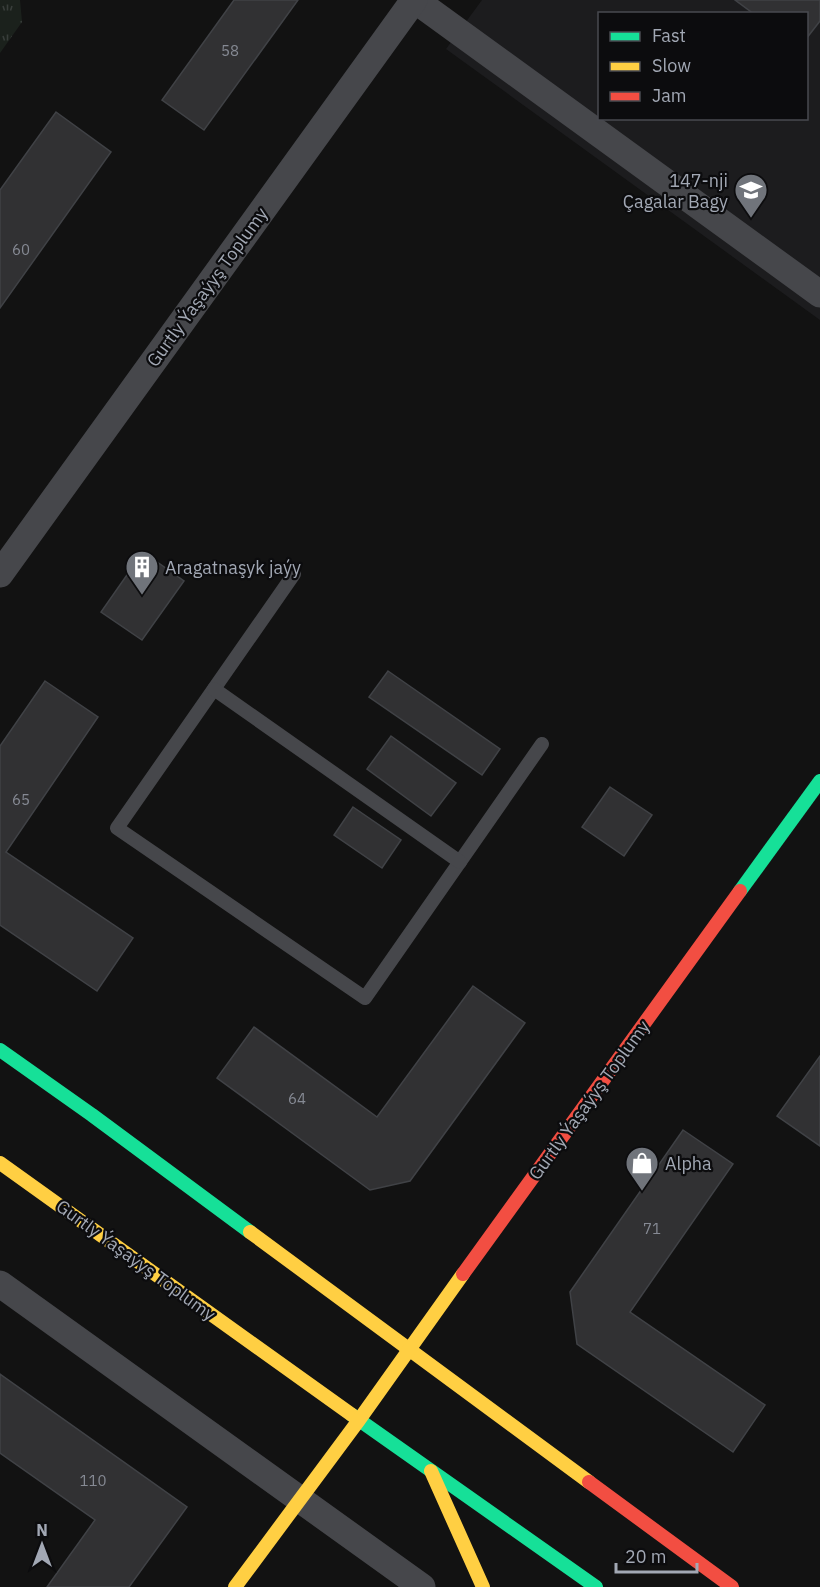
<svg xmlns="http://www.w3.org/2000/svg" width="820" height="1587" viewBox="0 0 820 1587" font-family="'IBM Plex Sans',sans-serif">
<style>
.built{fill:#1c1c1e;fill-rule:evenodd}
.grass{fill:url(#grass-tufts)}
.building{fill:#313133;stroke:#404246;stroke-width:1.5}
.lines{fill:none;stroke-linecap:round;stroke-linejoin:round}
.lane{stroke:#46474b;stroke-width:14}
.street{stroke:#46474b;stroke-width:27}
.fast{stroke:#16e098;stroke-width:14}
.slow{stroke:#ffcf43;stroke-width:14}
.jam{stroke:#f24e42;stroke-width:14}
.labels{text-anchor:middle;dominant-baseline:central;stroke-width:4.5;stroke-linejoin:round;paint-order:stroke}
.number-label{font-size:15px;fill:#868a94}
.poi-label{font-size:18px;fill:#a2a8b4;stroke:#0c0c0e;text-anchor:start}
.street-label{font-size:18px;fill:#a2a8b4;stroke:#0c0c0e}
</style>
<defs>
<pattern id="grass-tufts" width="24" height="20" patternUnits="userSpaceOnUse" patternTransform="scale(1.5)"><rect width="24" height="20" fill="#1b211c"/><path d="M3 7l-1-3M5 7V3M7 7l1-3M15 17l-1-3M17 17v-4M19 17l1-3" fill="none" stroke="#393e3b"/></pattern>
</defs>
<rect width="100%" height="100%" fill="#121212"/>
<!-- built -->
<path class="built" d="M482 0H820V320L446 49ZM600 14H806V118H600Z"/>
<!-- grass -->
<path class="grass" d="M0 0H20L22 22 0 53Z"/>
<!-- building -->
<g class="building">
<path d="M234 0H298L204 130 162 100Z"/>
<path d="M735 0H820V21L806 39V14H754Z"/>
<path d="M56 112 111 152 0 308V190Z"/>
<path d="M143 552 184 581 142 640 101 612Z"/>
<path d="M388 671 500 749 482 775 369 697Z"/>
<path d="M45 681 98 717 6 852 133 938 97 991 0 925V746Z"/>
<path d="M391 736 456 783 431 816 367 769Z"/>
<path d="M610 787 652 815 624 856 582 827Z"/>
<path d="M353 807 401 840 382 868 334 835Z"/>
<path d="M473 986 525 1023 410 1181 370 1190 217 1078 254 1027 377 1117Z"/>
<path d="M820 1056V1146L777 1116Z"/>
<path d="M683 1130 733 1164 630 1312 765 1405 733 1452 577 1344 570 1292Z"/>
<path d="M0 1374 187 1507 129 1587H47L95 1520 0 1453Z"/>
</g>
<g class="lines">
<!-- lane -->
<g class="lane">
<path d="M294 574 117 828 365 998 542 744"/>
<path d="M214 689 460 862"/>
</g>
<!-- street -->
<g class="street">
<path d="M415 0 820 294"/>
<path d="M0 574 414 0"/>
<path d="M0 1284 422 1587"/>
</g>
<!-- fast -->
<g class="fast">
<path d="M740 891 820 781"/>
<path d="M0 1050 92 1115 250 1232"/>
<path d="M352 1415 596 1587"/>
</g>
<!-- slow -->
<g class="slow">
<path d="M0 1163 352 1415"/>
<path d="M250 1232 589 1482"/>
<path d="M431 1471 483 1587"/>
<path d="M235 1587 359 1420 463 1274"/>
</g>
<!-- jam -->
<g class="jam">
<path d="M463 1274 740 891"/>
<path d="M589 1482 732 1587"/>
</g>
</g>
<!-- icons -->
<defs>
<g id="school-pin" transform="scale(1.725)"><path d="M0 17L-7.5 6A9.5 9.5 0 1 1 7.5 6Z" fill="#70747b" stroke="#0c0c0e"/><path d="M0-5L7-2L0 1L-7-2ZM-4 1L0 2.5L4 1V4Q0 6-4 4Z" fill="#fff"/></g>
<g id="building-pin" transform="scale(1.725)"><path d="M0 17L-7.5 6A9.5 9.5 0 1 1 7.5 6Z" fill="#70747b" stroke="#0c0c0e"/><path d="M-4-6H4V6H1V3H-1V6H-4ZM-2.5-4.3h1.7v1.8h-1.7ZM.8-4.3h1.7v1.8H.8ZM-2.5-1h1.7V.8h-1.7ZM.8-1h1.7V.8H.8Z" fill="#fff"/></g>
<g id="shop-pin" transform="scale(1.725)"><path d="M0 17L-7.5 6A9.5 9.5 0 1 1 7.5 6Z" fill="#70747b" stroke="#0c0c0e"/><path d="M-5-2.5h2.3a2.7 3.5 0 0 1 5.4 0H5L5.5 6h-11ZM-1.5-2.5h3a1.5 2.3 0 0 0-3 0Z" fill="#fff"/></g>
</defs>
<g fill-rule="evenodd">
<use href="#school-pin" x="751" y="190"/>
<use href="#building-pin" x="142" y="567"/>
<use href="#shop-pin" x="642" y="1163"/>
</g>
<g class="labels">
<!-- number labels -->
<g class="number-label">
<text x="230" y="50">58</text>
<text x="21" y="249">60</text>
<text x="21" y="799">65</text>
<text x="297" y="1098">64</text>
<text x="652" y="1228">71</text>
<text x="93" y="1480">110</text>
</g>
<!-- poi labels -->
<g class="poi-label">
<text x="728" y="180" text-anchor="end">147-nji<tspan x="728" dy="21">Çagalar Bagy</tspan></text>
<text x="165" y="567">Aragatnaşyk jaýy</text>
<text x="665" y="1163">Alpha</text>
</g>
<!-- street labels -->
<g class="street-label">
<text transform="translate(207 287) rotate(-54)">Gurtly Ýaşaýyş Toplumy</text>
<text transform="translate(589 1100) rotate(-54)">Gurtly Ýaşaýyş Toplumy</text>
<text transform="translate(136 1260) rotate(36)">Gurtly Ýaşaýyş Toplumy</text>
</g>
</g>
<!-- legend -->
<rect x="598" y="12" width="210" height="108" fill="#0c0c0e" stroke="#484a50" stroke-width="1.5"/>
<rect x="610" y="32" width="30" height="9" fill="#16e098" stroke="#484a50" stroke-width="1.5"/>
<text x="652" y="42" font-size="18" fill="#a2a8b4">Fast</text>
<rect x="610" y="62" width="30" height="9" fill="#ffcf43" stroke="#484a50" stroke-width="1.5"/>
<text x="652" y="72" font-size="18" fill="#a2a8b4">Slow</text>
<rect x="610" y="92" width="30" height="9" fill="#f24e42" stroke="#484a50" stroke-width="1.5"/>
<text x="652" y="102" font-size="18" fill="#a2a8b4">Jam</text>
<!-- north arrow -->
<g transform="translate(42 1545)" stroke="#0c0c0e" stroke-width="4.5" paint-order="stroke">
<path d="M0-4.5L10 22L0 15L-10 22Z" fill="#a2a8b4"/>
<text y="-9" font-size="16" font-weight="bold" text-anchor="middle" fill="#a2a8b4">N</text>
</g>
<!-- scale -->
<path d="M616 1563v9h81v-9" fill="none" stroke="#a2a8b4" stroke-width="3"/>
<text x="625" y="1563" font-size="18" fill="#a2a8b4" stroke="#0c0c0e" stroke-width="4.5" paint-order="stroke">20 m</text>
</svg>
